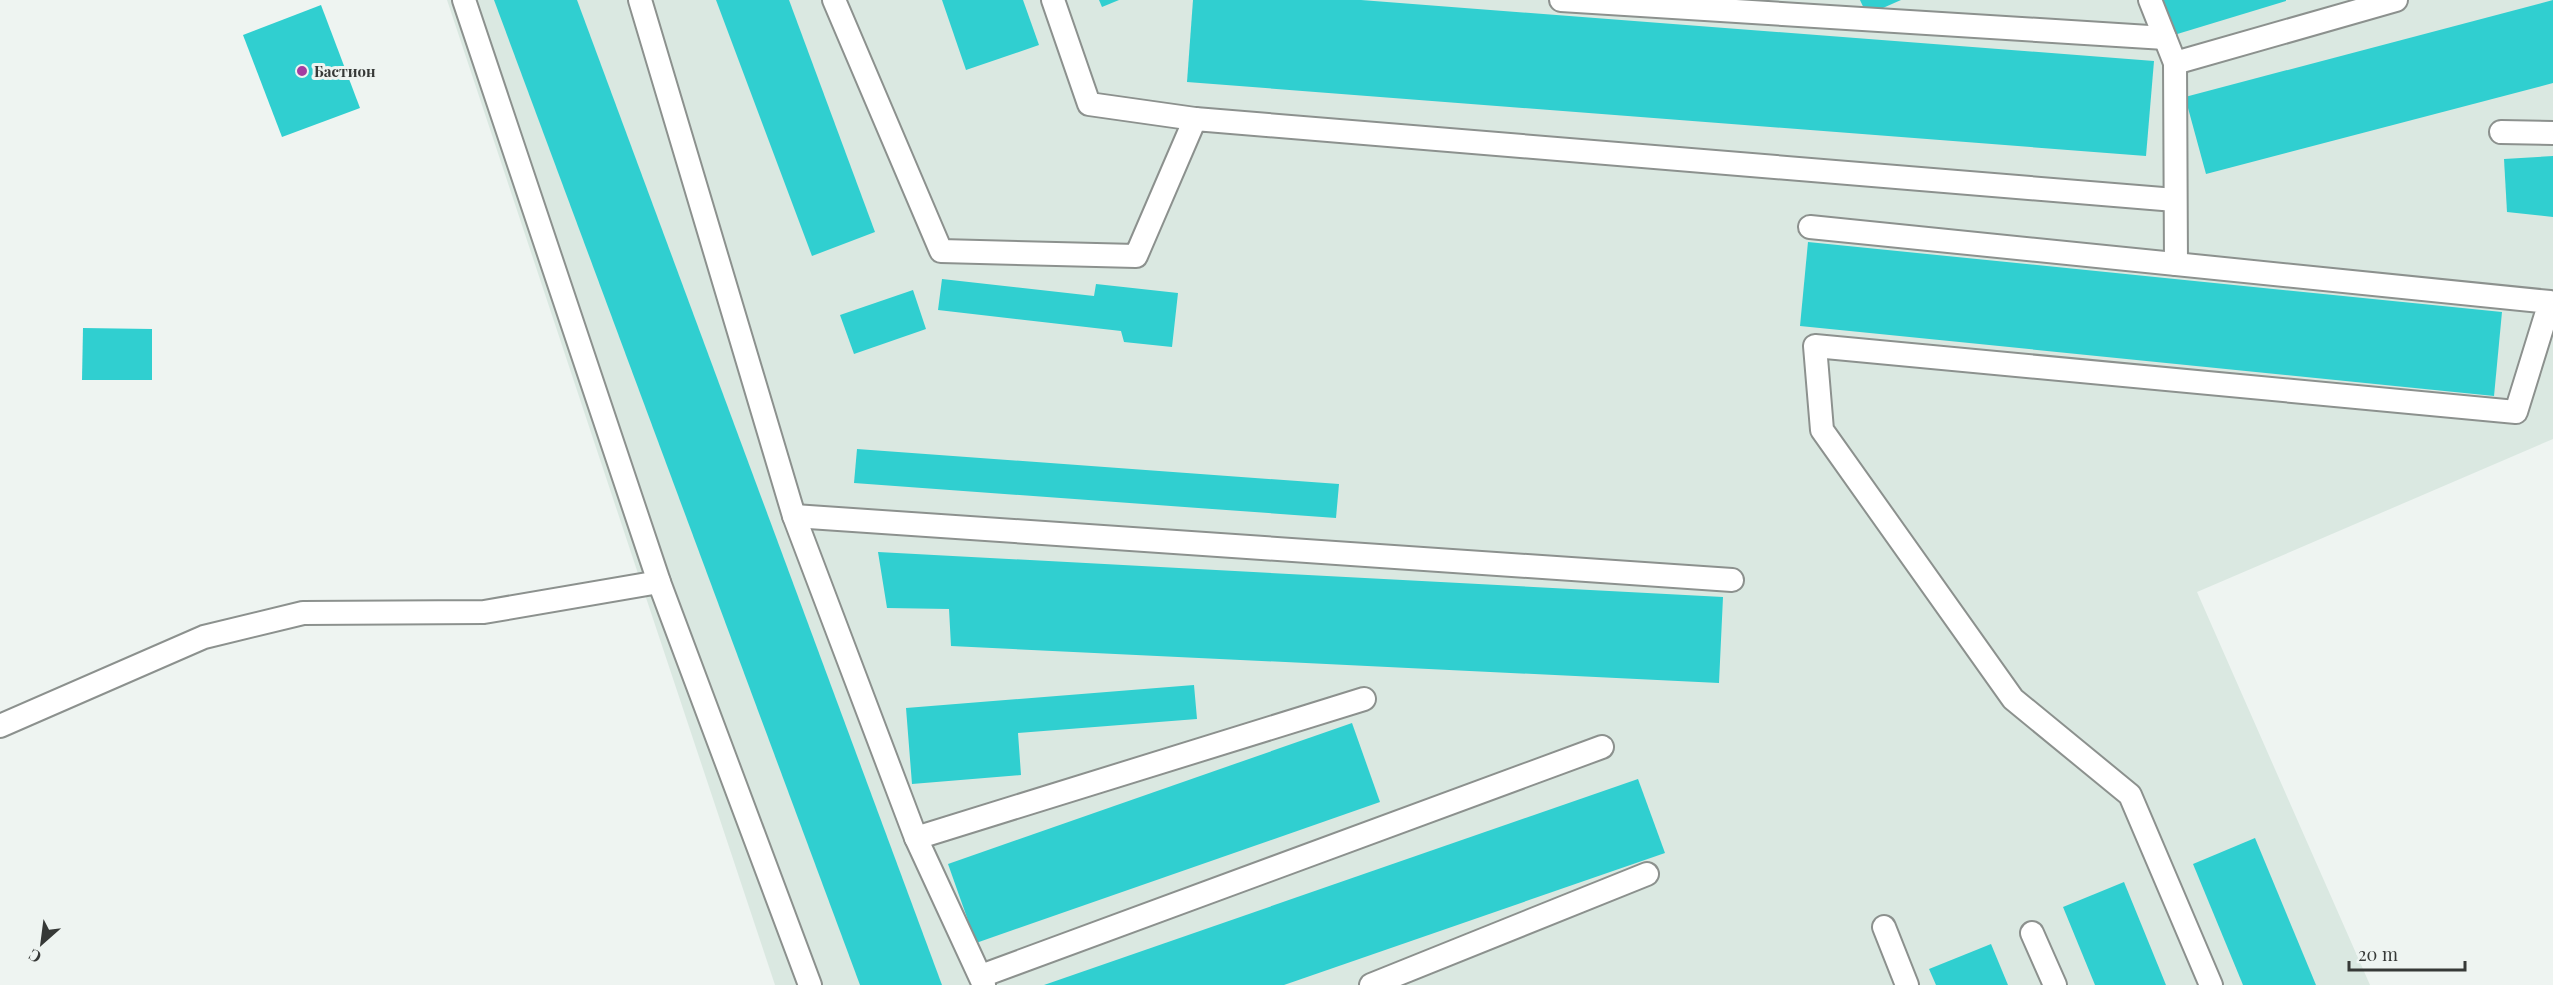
<svg xmlns="http://www.w3.org/2000/svg" width="2553" height="985" viewBox="0 0 2553 985" font-family="'Playfair Display',serif">
<style>
.built{fill:#dae8e1}
.building{fill:#30cfd0}
.lines{fill:none;stroke-linecap:round;stroke-linejoin:round}
.lane-casing{stroke:#8c918e;stroke-width:26}
.lane{stroke:#fff;stroke-width:22}
.poi-dot{fill:#a43da1;stroke:#eef4f1;stroke-width:2}
.labels{text-anchor:middle;dominant-baseline:central;stroke-width:6;stroke-linejoin:round;paint-order:stroke}
.poi-label{font-size:15px;font-weight:bold;fill:#363937;stroke:#eef4f1;text-anchor:start}
</style>
<rect width="100%" height="100%" fill="#eef4f1"/>
<!-- built -->
<path class="built" d="M447 0H2553V439L2197 592 2370 985H775Z"/>
<!-- building -->
<g class="building">
<path d="M494 0H577L942 985H860Z"/>
<path d="M716 0H789L875 232 812 256Z"/>
<path d="M942 0H1023L1039 45 966 70Z"/>
<path d="M1099 0H1119L1102 7Z"/>
<path d="M1193 0H1361L2154 61 2146 156 1187 82Z"/>
<path d="M1860 0H1901L1867 15Z"/>
<path d="M2163 0H2286V1L2174 35Z"/>
<path d="M2553 0V83L2206 174 2185 97Z"/>
<path d="M321 5 360 108 282 137 243 35Z"/>
<path d="M2553 156V217L2507 212 2504 159Z"/>
<path d="M1808 242 2502 312 2494 396 1800 326Z"/>
<path d="M942 279 1094 296 1096 284 1178 293 1172 347 1124 342 1121 331 938 310Z"/>
<path d="M913 290 926 329 854 354 840 315Z"/>
<path d="M83 328 152 329V380H82Z"/>
<path d="M857 449 1339 484 1336 518 854 483Z"/>
<path d="M878 552 1723 597 1719 683 951 646 949 609 887 608Z"/>
<path d="M1194 685 1197 719 1018 733 1021 775 912 784 906 708Z"/>
<path d="M1352 723 1380 802 976 943 948 864Z"/>
<path d="M1638 779 1665 853 1284 985H1044Z"/>
<path d="M2255 838 2316 985H2243L2193 864Z"/>
<path d="M2124 882 2166 985H2095L2063 907Z"/>
<path d="M1991 944 2008 985H1936L1929 969Z"/>
</g>
<g class="lines">
<!-- lane casing -->
<g class="lane-casing">
<g id="lane">
<path d="M464 0 659 582 810 985"/>
<path d="M640 0 794 516 916 838 984 985"/>
<path d="M834 0 941 251 1136 256 1195 119 2175 200"/>
<path d="M1053 0 1089 104 1195 119"/>
<path d="M1561 0 2165 38"/>
<path d="M2150 0 2175 63 2176 264"/>
<path d="M2175 63 2396 0"/>
<path d="M2501 132 2553 133"/>
<path d="M1810 227 2550 302 2516 412 1815 346 1822 430 2013 699 2130 795 2211 985"/>
<path d="M794 516 1732 580"/>
<path d="M0 726 204 637 303 613 484 612 659 582"/>
<path d="M916 838 1364 699"/>
<path d="M1884 927 1907 985"/>
<path d="M2032 933 2055 985"/>
<path d="M981 976 1602 747"/>
<path d="M1371 985 1647 874"/>
</g>
</g>
<!-- lane -->
<use href="#lane" class="lane"/>
</g>
<!-- markers -->
<circle class="poi-dot" cx="302" cy="71" r="6"/>
<g class="labels">
<!-- poi labels -->
<g class="poi-label">
<text x="314" y="71">Бастион</text>
</g>
</g>
<!-- north arrow -->
<g transform="translate(42 943) rotate(208)" stroke="#eef4f1" stroke-width="4.5" paint-order="stroke">
<path d="M0-4.5L10 22L0 15L-10 22Z" fill="#363937"/>
<text y="-9" font-size="16" font-weight="bold" text-anchor="middle" fill="#363937">С</text>
</g>
<!-- scale -->
<path d="M2349 961v9h116v-9" fill="none" stroke="#363937" stroke-width="3"/>
<text x="2358" y="961" font-size="18" fill="#363937" stroke="#eef4f1" stroke-width="4.5" paint-order="stroke">20 m</text>
</svg>
